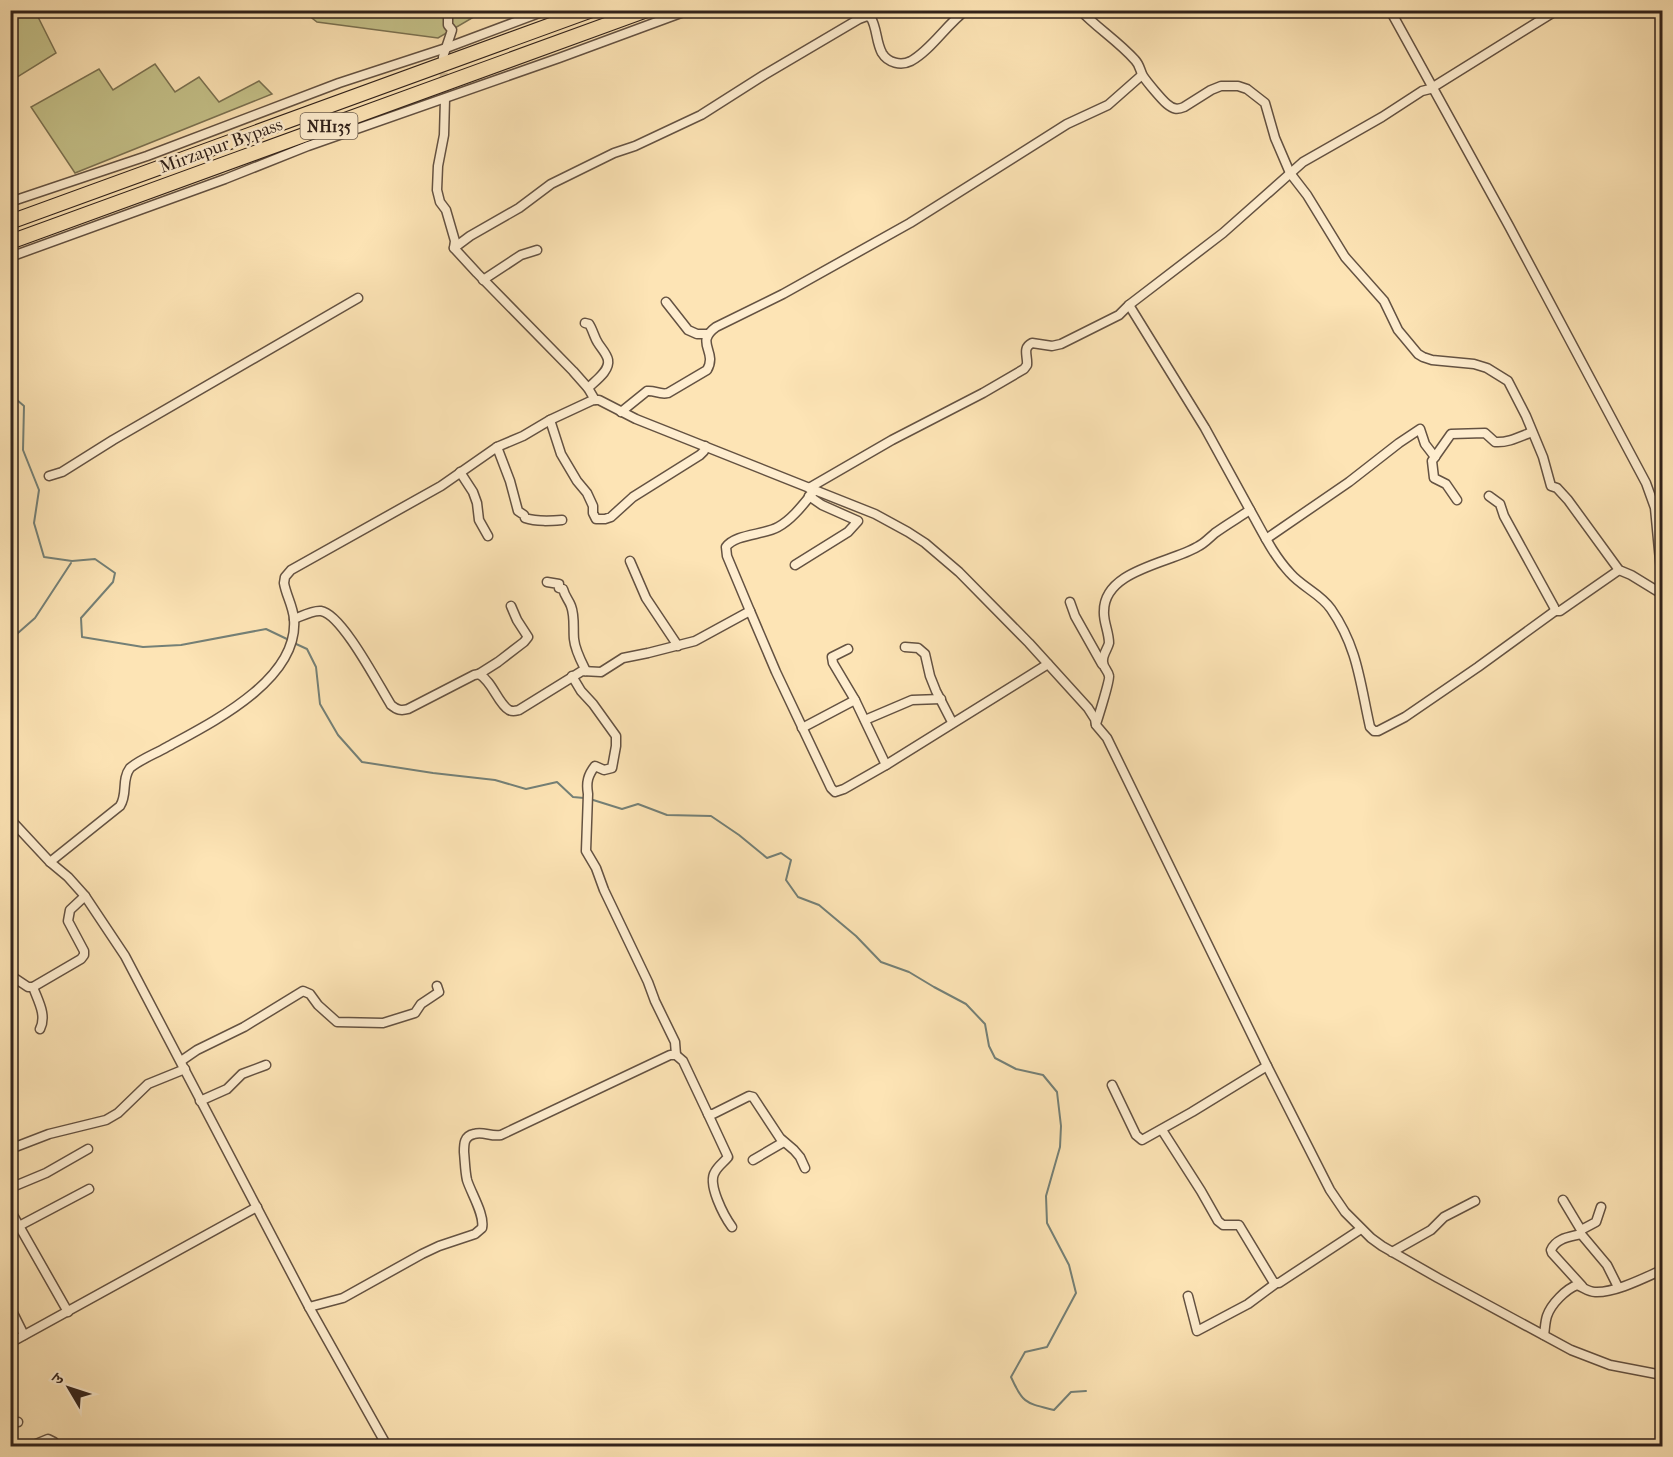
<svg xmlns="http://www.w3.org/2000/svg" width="1673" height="1457" viewBox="0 0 1673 1457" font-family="'IM FELL French Canon','Noto Serif Devanagari',serif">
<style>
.green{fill:#c5c28a;stroke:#7b7252;stroke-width:1.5}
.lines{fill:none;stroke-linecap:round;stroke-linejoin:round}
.stream{stroke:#748077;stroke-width:2}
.minor-tunnel{stroke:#d4bd96;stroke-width:8;stroke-dasharray:8 4;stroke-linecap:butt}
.minor-casing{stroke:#645242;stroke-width:11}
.trunk-casing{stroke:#31221b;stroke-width:16}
.minor{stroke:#feedcf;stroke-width:8}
.trunk{stroke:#fde4b5;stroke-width:14}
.labels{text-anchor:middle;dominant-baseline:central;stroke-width:5;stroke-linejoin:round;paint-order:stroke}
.shield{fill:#feedcf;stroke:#6e5f51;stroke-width:1.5}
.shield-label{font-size:16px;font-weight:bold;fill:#31221b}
.street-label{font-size:18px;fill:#31221b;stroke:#feedcf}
</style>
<rect width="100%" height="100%" fill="#fde4b5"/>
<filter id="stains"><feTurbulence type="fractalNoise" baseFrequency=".00333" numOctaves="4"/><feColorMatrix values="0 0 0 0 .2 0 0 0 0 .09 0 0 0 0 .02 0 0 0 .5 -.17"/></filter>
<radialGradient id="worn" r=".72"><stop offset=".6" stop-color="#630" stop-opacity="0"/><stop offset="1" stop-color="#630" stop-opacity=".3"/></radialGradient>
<!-- green -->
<g class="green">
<path d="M11 10 35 11 56 53 11 81Z"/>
<path d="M303 11H484L438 38 317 22Z"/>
<path d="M155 64 175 92 199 77 219 102 259 81 272 94 75 173 31 107 99 69 113 90Z"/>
</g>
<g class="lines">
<!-- stream -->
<g class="stream">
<path d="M10 394 24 406 23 450 39 490 34 523 44 557 72 561 95 559 115 573 113 582 81 618 82 637 143 647 181 645 266 629 289 640"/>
<path d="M10 640 35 618 71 563"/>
<path d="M294 643 307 649 316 667 320 704 338 735 362 762 433 773 495 780 526 789 557 782 573 797 584 798"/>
<path d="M590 799 622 809 638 804 667 815 711 816 739 835 767 858 781 853 791 860 786 880 798 897 819 905 856 936 881 962 909 972 934 987 966 1004 985 1024 989 1046 995 1058 1016 1069 1043 1075 1057 1092 1061 1126 1060 1147 1046 1196 1047 1223 1069 1265 1076 1293 1047 1347 1025 1352 1011 1377C1023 1404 1026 1403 1054 1410L1071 1392 1086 1391"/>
</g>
<!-- minor-tunnel -->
<path class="minor-tunnel" d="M443 61 445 99"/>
<!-- minor casing -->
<g class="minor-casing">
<g id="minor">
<path d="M1080 10C1097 28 1118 41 1135 60 1140 65 1140 71 1143 76 1147 82 1162 100 1167 104 1173 109 1177 110 1184 107L1211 90 1221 86H1238L1247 89 1265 103 1275 138 1290 173 1307 195 1345 257 1384 301 1398 330 1418 354 1423 357 1432 360 1474 364 1487 368 1508 381 1526 416 1543 457 1551 486 1557 488 1568 500 1619 570 1631 575 1662 594"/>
<path d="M1390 10 1509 226 1646 483 1655 508 1662 582"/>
<path d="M443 57 452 30 448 25V10"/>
<path d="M445 99 444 135 438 166 437 190 440 202 446 210 455 241 454 248 477 273 573 371 588 388 595 400"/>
<path d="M10 202 147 156 339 83 446 48 547 10"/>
<path d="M454 248 470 236 519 208 551 184 614 153 635 146 701 115 764 75 859 19 867 16 871 18C877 28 876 42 882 53 888 63 901 66 911 61 931 50 946 25 966 10"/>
<path d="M10 257 225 179 308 146 559 58 689 10"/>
<path d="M483 280 521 255 537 250"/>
<path d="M666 302 688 330 697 334H708"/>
<path d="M585 323 589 324C593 330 594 337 598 343 601 348 607 354 608 360 610 371 595 381 588 388"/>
<path d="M621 412 647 391C655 390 659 395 668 393L707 370C718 351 694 343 716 327L783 294 910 223 1067 124 1108 105 1142 75"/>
<path d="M550 420 561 454 577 481 587 493 593 506V513L596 519H605L611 517 633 497 700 455 704 451 705 446"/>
<path d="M497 447 510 481 518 511 524 515 525 518C537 522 550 521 562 520"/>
<path d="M460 472 473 492 477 503 479 520 488 536"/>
<path d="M49 476 62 472 113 440 358 298"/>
<path d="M809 488 892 440 983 393 1024 369 1027 365C1028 356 1022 348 1032 343L1052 346 1061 344 1119 315 1129 305 1223 233 1303 162 1382 117 1422 91 1430 89 1557 10"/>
<path d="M1489 496 1500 504 1504 516 1554 607 1555 611H1560L1619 570"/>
<path d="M1457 500 1446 484 1434 478 1432 461 1451 434 1485 433 1495 442C1508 443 1519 437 1532 432"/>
<path d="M1250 510C1262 531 1273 555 1290 573 1302 587 1321 594 1331 609 1358 648 1360 683 1370 727L1374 731H1378L1405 717 1478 667 1555 611"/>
<path d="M1266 539 1349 482 1399 443 1420 429 1425 444 1435 457"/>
<path d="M630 561 646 598 678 646"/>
<path d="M795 565 848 532 858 521 822 505 809 496"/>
<path d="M547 582 559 584V588L563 589C565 597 569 600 571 606 575 616 573 629 574 639 575 650 581 661 586 671"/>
<path d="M1070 602 1075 616 1102 664"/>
<path d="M750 611 776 672 831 788 835 792 844 789 886 765 1048 664"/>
<path d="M294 619C302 616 313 610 321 611 342 614 379 686 391 705 397 710 401 711 408 709L474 675 479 674C493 682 498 704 509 710 513 712 515 711 519 710L582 671 601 672 623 658 648 653 695 641 750 611 727 556 726 547C735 534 764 535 778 527 793 519 805 502 815 490"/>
<path d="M905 647 918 648 925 654 930 676 936 691 952 722"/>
<path d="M848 649 832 657 833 663 855 700"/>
<path d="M479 674 498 662 524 642 528 637 517 620 511 606"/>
<path d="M572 676 581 691 593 704 616 736V746L612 768 604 770 595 766C588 775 586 782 588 794L586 851 596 868 604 890 648 982 655 1001 675 1042 676 1055"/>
<path d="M865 720 912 700 941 699"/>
<path d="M1096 724C1098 718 1110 680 1109 676 1108 670 1102 667 1103 660 1103 654 1108 648 1109 643 1109 632 1103 621 1104 611 1104 570 1170 563 1197 547 1204 544 1209 538 1215 533 1226 525 1238 518 1250 510L1205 428 1129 305"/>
<path d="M802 728 855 700 886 765"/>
<path d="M10 819 50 862 68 877 85 896 125 956 309 1307 387 1446"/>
<path d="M50 862 120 806C128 794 121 780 130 768 141 759 155 754 167 747 211 723 299 680 294 619 293 606 286 595 284 583L285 577 291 570 441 486 497 447 523 436 550 420 593 400H599L636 419 875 514 908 532 925 543 959 572 1029 643 1088 708 1095 719 1096 725 1107 738 1267 1066 1330 1190 1345 1212 1371 1238 1382 1246 1438 1278 1571 1350 1610 1365 1662 1375"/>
<path d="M10 975 28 987H33L81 959 84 955V951L68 921 70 910 85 896"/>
<path d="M33 987C38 1001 47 1015 40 1029"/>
<path d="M181 1061 197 1050 244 1027 303 991 310 994 318 1005 337 1022 383 1023 415 1013 421 1004 439 992 437 986"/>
<path d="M1112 1085 1136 1135 1142 1140 1192 1112 1267 1066"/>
<path d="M200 1101 227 1089 242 1074 266 1065"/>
<path d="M708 1114 728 1157C724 1162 718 1166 715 1172 707 1184 724 1216 732 1227"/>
<path d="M1162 1130 1201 1191 1218 1221 1223 1225H1239L1274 1283H1279L1361 1229"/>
<path d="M10 1149 49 1134 106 1120 118 1113 148 1084 185 1069"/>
<path d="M753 1160 782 1143V1141"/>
<path d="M10 1188 46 1173 88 1149"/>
<path d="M1563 1200 1581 1230"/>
<path d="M1601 1207 1596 1222 1581 1230V1234L1607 1265 1618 1287"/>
<path d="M10 1210 68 1312"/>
<path d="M19 1226 89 1189"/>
<path d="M1581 1234C1570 1237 1556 1238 1551 1250L1552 1253 1582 1286"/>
<path d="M1392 1252 1431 1230 1444 1217 1475 1201"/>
<path d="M1188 1296 1197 1331 1248 1304 1275 1284"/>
<path d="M10 1307 24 1335"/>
<path d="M309 1307 343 1298 422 1254 439 1246 475 1234 482 1228C485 1215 471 1193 467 1180 465 1171 465 1162 464 1152 464 1144 464 1136 474 1134 483 1131 491 1137 501 1135L670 1055H676L683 1061 708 1114H713L749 1096 753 1097 780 1138 794 1150 800 1157 805 1168"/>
<path d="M1544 1335C1545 1329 1545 1322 1547 1316 1551 1304 1566 1289 1577 1285 1583 1287 1588 1292 1595 1292 1615 1293 1644 1278 1662 1270"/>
<path d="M10 1343 257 1207"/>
<path d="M10 1423 18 1422"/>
<path d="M31 1446 48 1439 54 1442 57 1446"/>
</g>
</g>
<!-- trunk casing -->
<g class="trunk-casing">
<g id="trunk">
<path d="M10 222 592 10"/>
<path d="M10 242 647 10"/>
</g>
</g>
<!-- minor -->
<use href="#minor" class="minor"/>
<!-- trunk -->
<use href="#trunk" class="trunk"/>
</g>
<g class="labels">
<!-- shield labels -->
<rect class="shield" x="300.5" y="113" width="57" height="26" rx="4.5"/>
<g class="shield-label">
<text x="329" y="126">NH135</text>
</g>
<!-- street labels -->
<g class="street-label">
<text transform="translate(221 146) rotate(-20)">Mirzapur Bypass</text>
</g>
</g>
<!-- margin -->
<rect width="1673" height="1457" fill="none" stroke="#fde4b5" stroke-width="36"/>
<rect x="12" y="12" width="1649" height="1433" fill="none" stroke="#31221b" stroke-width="3"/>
<rect x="18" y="18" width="1637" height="1421" fill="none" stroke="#31221b" stroke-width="1.5"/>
<!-- north arrow -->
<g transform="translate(69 1388) rotate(309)" stroke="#feedcf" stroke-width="4.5" paint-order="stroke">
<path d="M0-4.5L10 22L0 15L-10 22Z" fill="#31221b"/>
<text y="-9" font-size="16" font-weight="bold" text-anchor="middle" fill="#31221b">उ</text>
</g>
<rect width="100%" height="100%" filter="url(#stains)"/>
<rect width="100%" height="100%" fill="url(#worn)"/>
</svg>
